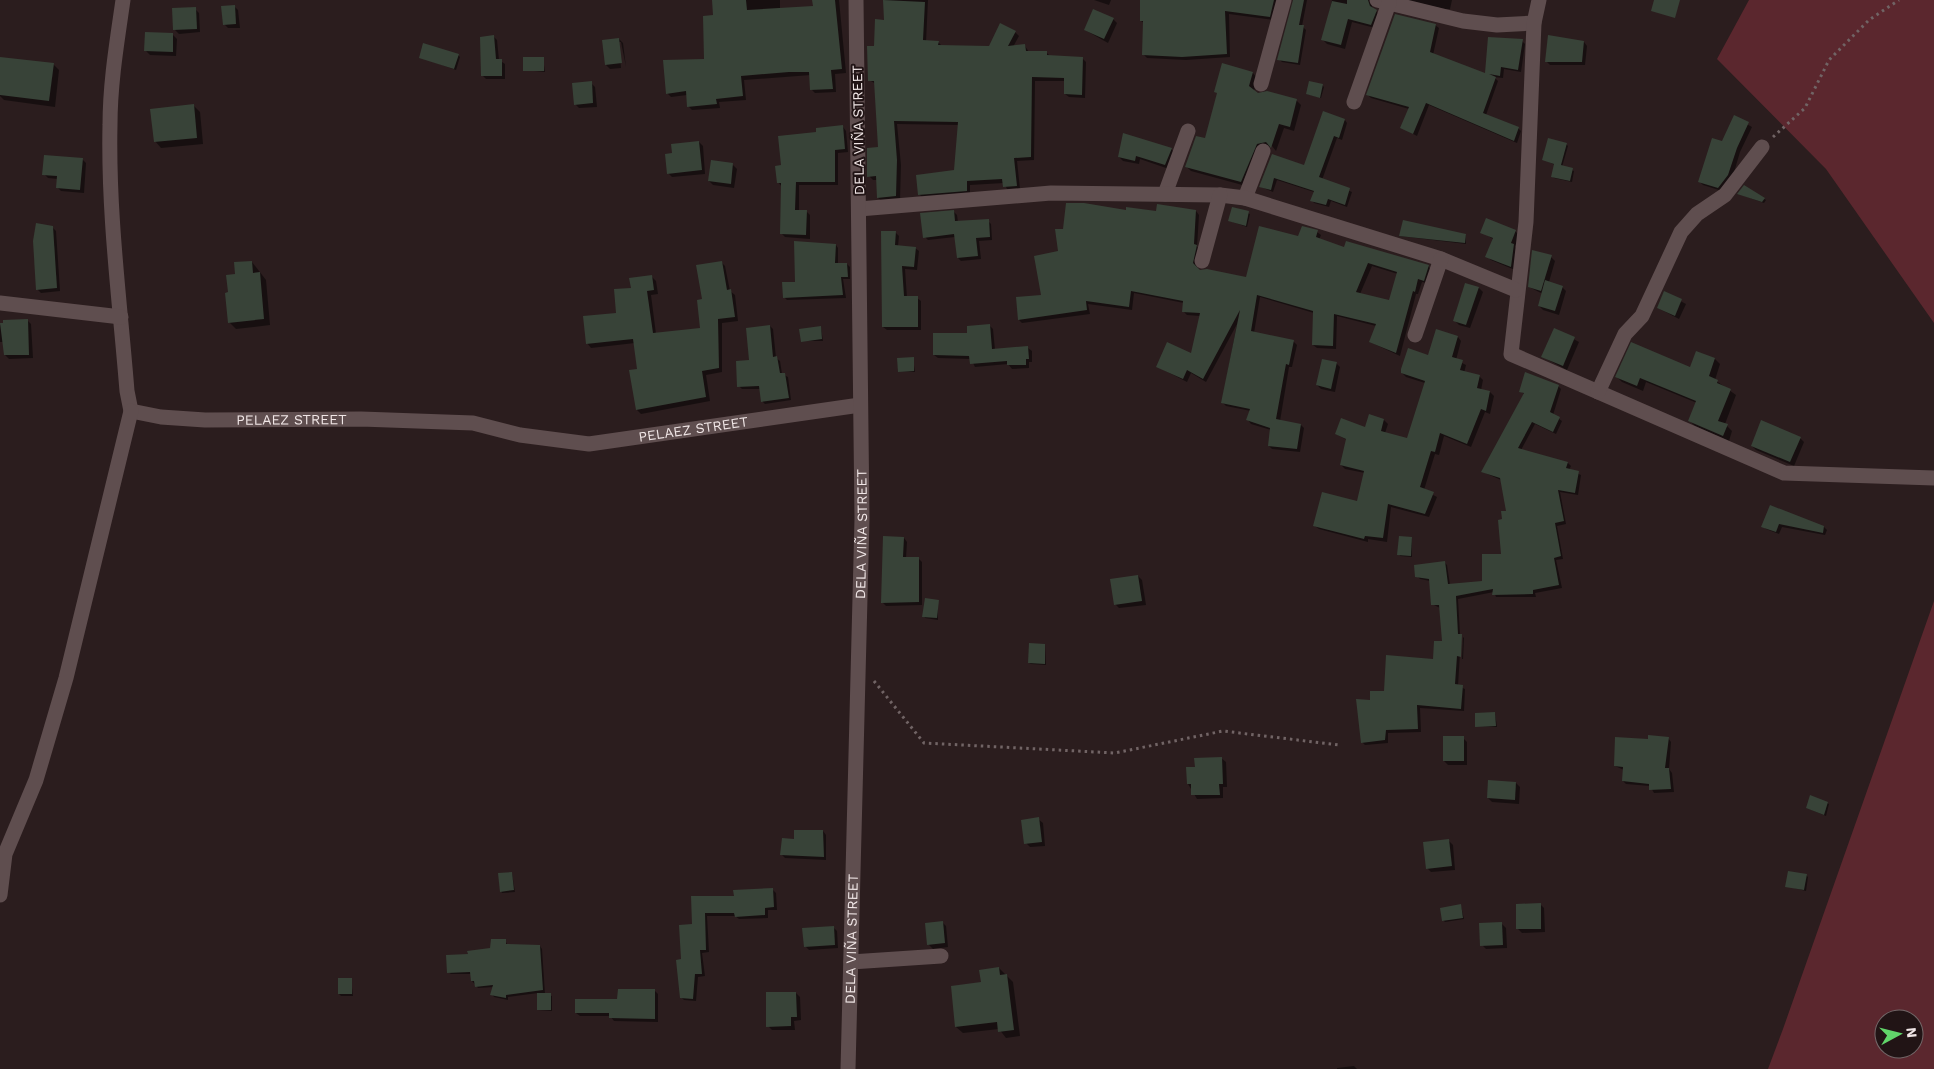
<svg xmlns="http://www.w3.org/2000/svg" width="1934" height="1069" viewBox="0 0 1934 1069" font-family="'Work Sans',sans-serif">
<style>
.green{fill:#5b272e;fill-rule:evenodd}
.shadow{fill:#0007;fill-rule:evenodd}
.building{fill:#384338;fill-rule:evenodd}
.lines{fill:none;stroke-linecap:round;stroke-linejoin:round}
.path{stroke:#716465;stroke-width:3;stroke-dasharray:2.5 4;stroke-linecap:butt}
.minor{stroke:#5f4e4f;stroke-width:15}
.labels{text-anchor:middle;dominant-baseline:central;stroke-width:4;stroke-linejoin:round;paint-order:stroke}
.street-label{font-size:14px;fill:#f0e6e6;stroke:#211415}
</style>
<rect width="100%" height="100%" fill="#2b1d1e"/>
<!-- green -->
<g class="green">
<path d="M1749 0H1934V323L1826 169 1717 59Z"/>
<path d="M1934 601V1069H1768L1783 1029ZM1884 1019H1914V1049H1884Z"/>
</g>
<!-- shadow -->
<g class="shadow">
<path d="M713 0H780V9L815 7 814 0H839L846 73 835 74 836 92 815 93 812 90 811 75 744 80 746 100 719 102 720 108 692 110 688 106 687 95 671 97 667 93 706 60 714 17Z"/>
<path d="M884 0H928L926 42H938L942 46 990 47 1015 32 1019 36 1013 47 1025 46 1029 52H1046L1051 57 1082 58 1086 62 1085 98 1069 97 1065 94 1066 81H1035L1034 160 1017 161 1020 189 1008 191 1004 183 970 185V194L923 198 919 194 955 171 959 125 897 124 901 165 900 200 882 201 878 198 877 180H873L869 176 879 148 876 84 869 80 876 47 885 21Z"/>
<path d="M1094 0H1111L1109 5Z"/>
<path d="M1141 0H1280L1273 20 1229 14 1230 57 1186 60 1147 58 1143 54 1144 23 1141 21Z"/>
<path d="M1294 0H1307L1302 26 1306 30 1300 65 1282 62 1279 59Z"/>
<path d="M1332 0H1374L1371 3 1373 9 1380 15 1375 28 1352 22 1345 49 1327 44 1323 40Z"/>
<path d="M1403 0H1452L1450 9H1445Z"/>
<path d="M234 6 238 10 240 28H228L224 24Z"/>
<path d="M195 9 199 13 200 32 179 34 175 30Z"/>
<path d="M1113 19 1117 23 1108 43 1085 30Z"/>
<path d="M1435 25 1439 28 1433 55 1486 74 1522 41 1525 44 1521 72 1504 69 1503 78 1494 77 1498 81 1486 115 1518 128 1521 131 1517 143 1429 105 1417 136 1402 128 1409 109 1371 98 1368 95Z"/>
<path d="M173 35 177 39 176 56 150 55 146 51Z"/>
<path d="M493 36 497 40 499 60 505 64V79H486L482 75Z"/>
<path d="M619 39 623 43 626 67 621 42H619L621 68 610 69 606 65Z"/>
<path d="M1584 42 1587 46 1585 65H1550L1547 62Z"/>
<path d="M458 55 460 57 456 70 420 57Z"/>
<path d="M543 58 545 72 524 70Z"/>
<path d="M53 64 59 70 55 107 4 100 0 96V80Z"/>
<path d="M1223 65 1253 73 1257 78 1254 91 1258 94 1267 92 1297 101 1301 105 1294 131 1284 128 1276 151 1272 146 1261 148 1246 186 1191 171 1186 166 1206 140 1218 94 1215 91Z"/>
<path d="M591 83 595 87 597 107 579 108 575 104Z"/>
<path d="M1322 85 1324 87 1321 98 1307 94Z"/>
<path d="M194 106 200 112 203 144 161 148 155 141Z"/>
<path d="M1734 117 1752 127 1740 152 1732 179 1722 191 1703 185 1700 182 1723 143Z"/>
<path d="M1345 120 1347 123 1342 140 1337 138 1322 180 1352 192 1347 207 1331 201 1329 207 1314 203 1312 200 1314 192 1277 180 1273 192 1261 187 1273 156 1305 166Z"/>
<path d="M843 127 846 131 848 152 838 153V185H799V211H806L810 215V239L785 237 781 233 782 187 778 182 782 166 818 133Z"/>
<path d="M699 142 703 146 705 174 672 177 668 173 674 154Z"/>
<path d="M1566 144 1568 146 1562 167 1574 171 1572 182 1554 178 1553 177 1555 165 1543 159Z"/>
<path d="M1171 149 1175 153 1169 169 1140 159 1139 164 1123 161 1119 157Z"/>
<path d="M82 159 86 163 84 193 61 191 57 187 58 179 48 178 44 174Z"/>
<path d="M733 165 737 169 734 188 713 185 709 181Z"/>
<path d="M1739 194 1764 199 1766 200 1764 203Z"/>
<path d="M1233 208 1250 214 1247 227 1230 221Z"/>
<path d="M1196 211 1199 215 1197 247 1200 249 1196 268 1200 271 1247 279 1299 238 1317 232 1321 235 1319 240 1345 249 1428 266 1431 270 1427 283 1422 282 1418 294H1416L1400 356 1370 342 1376 326 1337 316 1336 349 1317 348 1313 345 1314 313 1260 297 1254 333 1294 342 1297 345 1292 367H1289L1280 421 1301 425 1304 428 1300 452 1272 449 1269 446 1271 430 1251 424 1248 420 1251 411 1226 406 1222 402 1237 324 1206 382 1191 373 1187 382 1158 367 1192 355 1200 316 1187 315 1184 312V303L1134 293 1132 310 1088 304 1090 314 1022 323 1019 320 1042 296 1059 252 1064 230 1127 212ZM1372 266 1398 274 1390 301 1360 294Z"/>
<path d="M954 212 957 215 958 222 988 221 991 224 992 240 979 241 981 259 961 261 958 258 955 237 928 240 925 237Z"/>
<path d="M52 227 56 231 60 291 41 293 37 289Z"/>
<path d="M1515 231 1519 235 1515 247 1518 249 1515 270 1491 260 1487 256 1493 239 1482 232Z"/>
<path d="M895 232 899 236 898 246 915 248 919 251 917 270 905 269 907 298H917L921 301V330H887L883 327Z"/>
<path d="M1466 235V244L1400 236Z"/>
<path d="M836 245 838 248V264H847L850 267V279H843L846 298 787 300 784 297 796 283Z"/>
<path d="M1551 257 1555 261 1549 282 1562 287 1566 291 1559 315 1543 310 1539 306 1543 294 1529 287Z"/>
<path d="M252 262 266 280 270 325 236 329 229 322V293L236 275Z"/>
<path d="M721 262 725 266 730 291 735 295 738 321 722 323V372L706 375 710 401 641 414 637 410 638 370 635 343 591 348 587 343 617 314 632 289 652 277 656 281 658 294 651 295 656 334 702 329 703 301Z"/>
<path d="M1466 284 1479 288 1483 292 1470 328 1459 325 1455 321Z"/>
<path d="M1665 293 1686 304 1679 319 1658 308Z"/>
<path d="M27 320 31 324 33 358 9 359 5 355 4 342H0V325Z"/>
<path d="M989 325 993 329 995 350 1028 348 1032 351V362H1029V368L1012 369 1008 364 975 367 971 359 938 358 934 355Z"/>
<path d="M770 326 773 329 776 358 780 361 782 374 788 377 791 400 765 404 762 401 760 389H742L739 386Z"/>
<path d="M821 328 823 341H802Z"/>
<path d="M1555 329 1579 342 1567 370 1543 357Z"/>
<path d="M1458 337 1461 341 1456 360 1466 365 1464 373 1479 376 1483 380 1481 390 1490 392 1494 396 1490 414 1485 412 1471 447 1444 436 1439 455 1435 454 1424 490 1437 497 1429 517 1391 507 1387 542 1368 539V542L1319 529 1315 526 1358 502 1365 473 1345 469 1341 465 1347 440 1336 434 1366 429 1384 420 1388 424 1385 433 1408 440 1425 383 1406 377 1402 373Z"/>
<path d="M913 359 915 372 899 371Z"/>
<path d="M1715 359 1720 364 1715 380 1736 395 1725 424 1732 431 1729 441 1695 426 1690 421 1697 403 1646 382 1643 391 1622 382 1617 377 1691 368Z"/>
<path d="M1336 363 1340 367 1335 392 1321 389 1317 385Z"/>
<path d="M1558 386 1561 389 1553 415 1562 421 1556 434 1535 424 1521 450 1568 463 1571 466 1569 470 1581 475 1578 495 1560 492 1566 524 1557 526 1563 559 1556 560 1562 588 1535 593 1536 597H1496L1494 592 1458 599 1460 635 1462 636H1461L1458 686 1465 689 1464 711 1420 708 1421 732 1388 733V743L1365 745 1362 742 1371 701 1434 660 1443 643 1440 608 1432 604 1430 581 1420 579 1417 576 1444 562 1447 565 1450 585 1483 582 1503 556 1504 520 1508 512 1501 480 1483 472 1524 394 1521 391Z"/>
<path d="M1800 438 1804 442 1794 466 1756 450 1752 446Z"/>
<path d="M1771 506 1824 527 1827 530 1825 535 1782 527 1779 534 1766 529 1763 526Z"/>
<path d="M904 538 907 542 906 558H918L922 562V605L886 606 882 602Z"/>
<path d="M1412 538V557L1400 556 1399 554Z"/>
<path d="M1138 576 1142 580 1146 605 1119 608 1115 604Z"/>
<path d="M938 601V620L925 618 924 616Z"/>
<path d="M1463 637 1464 638 1463 659H1462Z"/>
<path d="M1045 645 1046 665 1031 664 1029 663Z"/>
<path d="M1495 713 1497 727 1477 726Z"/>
<path d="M1463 738 1467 742V765H1448L1444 761Z"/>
<path d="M1668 738 1671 742 1669 769 1672 773 1674 792 1654 793 1650 786 1626 784 1623 781 1624 770 1615 766 1649 740Z"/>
<path d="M1221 758 1226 762 1227 787H1223V798L1197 799 1188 784 1196 768Z"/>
<path d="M1516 783 1520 787 1519 804 1492 802 1488 798Z"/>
<path d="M1811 797 1829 804 1826 816 1807 808Z"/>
<path d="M1038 819 1043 823 1045 846 1030 847 1026 843Z"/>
<path d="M823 831 826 835V860L785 858 781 854 795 841Z"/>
<path d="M1449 841 1453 845 1455 870 1431 872 1427 868Z"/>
<path d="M512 873 515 892 502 893 501 891Z"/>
<path d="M1806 875 1808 877 1806 891 1786 886Z"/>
<path d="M773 890 776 893 777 910H768V918L739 919 735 916H707L709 952 702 953 705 976 698 977 696 1001 684 1000 681 997 682 961 693 925V897H735Z"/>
<path d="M1540 904 1544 908 1545 932 1522 933 1518 929Z"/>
<path d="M1461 906 1464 919 1445 922 1443 920Z"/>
<path d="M942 922 946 926 948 947 933 949 929 945Z"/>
<path d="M1502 924 1506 928 1507 948 1486 949 1482 945Z"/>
<path d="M833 927 837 931 838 948 809 950 805 946Z"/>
<path d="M505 940 508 946H540L542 949 545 994 552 996V1011L538 1010V993L508 997V1000L494 997 492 994 494 987 478 988 472 981 471 974H451L448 972 469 955 492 949Z"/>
<path d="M999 968 1013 982 1020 1036 1006 1038 999 1029 963 1033 956 1027 952 987 982 983Z"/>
<path d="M351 979 353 996H341L339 994Z"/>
<path d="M654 990 658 994V1022L614 1021 610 1016H580L576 1013Z"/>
<path d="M796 993 800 997 801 1020 794 1021 795 1030H772L768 1026Z"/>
<path d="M1354 1066 1357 1069H1337V1068Z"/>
</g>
<!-- building -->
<g class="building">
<path d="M712 0H746L747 10 813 6 812 0H835L842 69 831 70 833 89 810 90 809 72H789L741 76 743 96 716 99 717 104 687 107 686 91 666 94 663 60 704 59 703 16 713 15Z"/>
<path d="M883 0 925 2 923 40 939 41 938 45 989 46 1000 23 1016 31 1008 46 1025 44 1026 51H1047V55L1083 57 1082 95 1064 94V78L1032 77 1031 157 1014 158 1017 186 1003 187 1002 179 967 181V191L918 195 916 175 954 170 958 122 894 121 897 160 896 196 877 198 876 176 867 177V148L878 147 874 81H868L867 46H874L875 19 884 20Z"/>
<path d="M1140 0H1274L1270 17 1225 11 1227 54 1182 57 1142 55 1143 21H1140Z"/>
<path d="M1293 0H1304L1299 25H1304L1298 63 1277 60Z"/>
<path d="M1347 0H1368L1370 6 1377 10 1371 25 1348 19 1341 45 1321 40 1332 1 1347 4Z"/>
<path d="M1654 0H1680L1675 18 1651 11Z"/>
<path d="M235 5 236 24 223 25 221 6Z"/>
<path d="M196 7 197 29 173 30 172 8Z"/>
<path d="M1093 9 1114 18 1104 39 1084 30Z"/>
<path d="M1395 14 1436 24 1430 52 1485 73 1488 37 1523 39 1518 70 1501 67 1500 76 1489 74 1496 77 1483 113 1519 127 1514 141 1426 103 1413 134 1400 128 1409 107 1366 95Z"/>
<path d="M145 32 173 33V52L144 51Z"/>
<path d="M494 35 496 59H502V76H481L480 37Z"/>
<path d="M1548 35 1584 41 1582 62H1545Z"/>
<path d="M619 38 622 63 605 65 602 40Z"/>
<path d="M423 43 459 54 454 69 419 58Z"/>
<path d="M0 57 54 63 49 101 0 95Z"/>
<rect x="523" y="57" width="21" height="14"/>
<path d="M1222 63 1253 72 1249 86 1258 93 1267 91 1297 99 1290 127 1279 124 1271 148 1266 142 1257 144 1241 182 1185 167 1196 136 1205 138 1217 93 1214 92Z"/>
<path d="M592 81 593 103 574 105 572 83Z"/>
<path d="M1309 81 1323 84 1320 98 1306 94Z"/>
<path d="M194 104 197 138 154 142 150 109Z"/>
<path d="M1323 111 1345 119 1339 138 1334 136 1319 177 1350 188 1345 205 1328 199 1326 205 1310 201 1314 191 1274 178 1271 190 1259 187 1272 154 1304 165Z"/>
<path d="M1734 115 1749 122 1737 148 1728 175 1718 188 1698 182 1712 138 1722 141Z"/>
<path d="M843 125 845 149 835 150V182H796L795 210H807L806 235 780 234 781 183H777L775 166 781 165 778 136 816 132V128Z"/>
<path d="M1123 133 1172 148 1165 165 1136 156 1135 161 1118 157Z"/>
<path d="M1548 138 1567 143 1561 165 1573 168 1570 181 1551 177 1554 164 1542 160Z"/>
<path d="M699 141 702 170 667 174 665 154 672 153 671 144Z"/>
<path d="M44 155 83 158 80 190 56 188 57 176 42 175Z"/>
<path d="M711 160 733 163 731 184 708 181Z"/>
<path d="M1744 185 1765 198 1762 202 1737 194Z"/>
<path d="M1066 203H1084L1126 210V207L1156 211 1157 204 1196 210 1194 244 1197 245 1193 263 1200 270 1207 269 1246 277 1259 226 1298 236 1302 226 1318 230 1316 237 1344 247 1346 241 1429 265 1424 281 1418 279 1415 292 1413 291 1396 353 1369 342 1376 324 1334 314 1333 346 1312 345 1313 311 1257 295 1251 331 1294 340 1289 365 1286 364 1276 419 1301 424 1297 449 1268 446 1270 428 1246 420 1250 409 1221 403 1240 310 1203 379 1187 370 1183 379 1156 367 1167 342 1191 353 1200 313 1182 312 1183 301 1131 291 1129 307 1086 301 1087 310 1018 320 1016 297 1041 295 1034 256 1058 251 1055 229H1063ZM1368 263 1397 272 1389 300 1356 292Z"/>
<path d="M1232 207 1249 211 1246 226 1228 221Z"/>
<path d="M954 210 955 221 989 219 990 237 976 238 978 256 957 258 954 234 923 238 920 213Z"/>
<path d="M1486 218 1516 230 1511 243 1514 244 1511 267 1485 257 1493 238 1480 233Z"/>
<path d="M1403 220 1466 234 1465 243 1399 236Z"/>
<path d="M36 223 53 226 57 288 36 290 33 241Z"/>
<path d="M881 231H896L895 245 916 247 914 267 902 266 904 296H918V327H882Z"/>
<path d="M794 241 836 244 835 263H847L848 277H841L843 295 783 298 782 282H795Z"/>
<path d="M1532 250 1552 255 1541 291 1528 287Z"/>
<path d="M252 261 253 273 260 272 264 319 228 323 225 293 228 292 226 275 235 274 234 262Z"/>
<path d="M722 261 727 290 731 289 735 317 718 319 719 368 702 371 706 397 636 410 629 370 637 369 633 339 586 344 583 316 616 313 614 289 631 288 629 278 652 275 654 290 647 291 653 333 700 328 697 300 702 299 696 265Z"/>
<path d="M1545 280 1563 286 1555 311 1538 306Z"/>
<path d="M1465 283 1479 287 1466 325 1453 321Z"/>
<path d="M1664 291 1682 299 1675 316 1657 308Z"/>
<path d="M28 319 29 355H4L0 323H3V320Z"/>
<path d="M990 324 992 349 1028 346 1029 359H1026V365H1007V361L970 364 969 356 933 355V333H967V326Z"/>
<path d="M770 325 773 357 777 356 780 373H785L789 398 761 402 759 386 737 387 736 361 749 360 746 328Z"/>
<path d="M821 326 822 339 801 342 799 329Z"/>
<path d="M1554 328 1575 337 1563 366 1541 357Z"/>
<path d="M1436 329 1458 336 1452 357 1463 360 1460 370 1480 375 1477 388 1490 391 1486 411 1481 409 1467 444 1440 433 1435 452 1431 451 1420 487 1434 492 1425 514 1388 504 1383 538 1365 536 1364 539 1313 526 1322 492 1357 501 1364 471 1340 465 1346 439 1335 434 1341 418 1365 427 1369 414 1384 419 1381 431 1407 438 1425 381 1401 373V369L1408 348 1428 355Z"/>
<path d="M1631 342 1690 367 1696 351 1715 358 1709 376 1718 380 1717 383 1731 389 1718 421 1728 424 1723 436 1688 421 1696 401 1640 378 1637 386 1615 377Z"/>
<path d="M914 357V371L898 372 897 358Z"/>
<path d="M1322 359 1337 362 1331 389 1316 385Z"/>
<path d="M1525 372 1559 385 1550 412 1560 417 1553 432 1532 422 1518 448 1568 462 1566 468 1579 471 1575 493 1558 490 1564 521 1555 523 1561 556 1554 558 1559 585 1533 590V594L1492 595 1493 589 1456 596 1458 634H1462L1461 657 1457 656 1455 684 1463 685 1461 709 1417 705 1418 729 1386 730 1385 740 1361 743 1356 699 1370 700V691H1384L1386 655 1433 659 1434 641H1442L1439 605H1431L1429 579 1415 577 1414 565 1445 561 1448 584 1482 581V554H1501L1498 520 1502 519 1501 511H1506L1500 478 1481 472 1524 393 1519 392Z"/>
<path d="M1761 420 1801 437 1790 462 1751 446Z"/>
<path d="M1770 505 1824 526 1823 533 1779 524 1776 532 1761 527Z"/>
<path d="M883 536 904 537 903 557H919V602L881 603Z"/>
<path d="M1399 536 1412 537 1411 556 1397 555Z"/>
<path d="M1138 575 1142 601 1114 605 1110 579Z"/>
<path d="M925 598 939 600 937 618 922 617Z"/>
<path d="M1029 643 1045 644V664L1028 663Z"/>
<path d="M1495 712 1496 726 1475 727V713Z"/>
<path d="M1648 735 1669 737 1665 768H1669L1671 789 1649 790V784L1622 781 1623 767 1614 766 1615 737 1648 739Z"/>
<rect x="1443" y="736" width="21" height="25"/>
<path d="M1222 757 1223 784H1219L1220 795H1191V784H1187L1186 767H1195L1194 758Z"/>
<path d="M1488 780 1516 782 1515 800 1487 798Z"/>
<path d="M1810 795 1828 802 1824 815 1806 808Z"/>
<path d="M1039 817 1042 842 1024 844 1021 820Z"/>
<path d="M794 830H823L824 857 780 855 782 838 794 839Z"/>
<path d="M1449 839 1452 866 1426 869 1423 842Z"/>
<path d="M1788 871 1807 874 1804 890 1785 887Z"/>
<path d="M512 872 514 890 500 892 498 873Z"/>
<path d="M773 888 774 907 765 908V915L735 917 734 913H705L706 950H700L702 974H695L693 999 680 998 676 960 681 959 679 925 692 924 691 896H734L733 890Z"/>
<path d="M1541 903V929H1516V904Z"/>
<path d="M1461 904 1463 918 1442 921 1440 908Z"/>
<path d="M943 921 945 943 927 945 925 923Z"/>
<path d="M1502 922 1503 945 1480 946 1479 923Z"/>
<path d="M834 926 835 945 804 947 802 928Z"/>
<path d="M491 939H506V944L540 945 543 990 506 995V998L490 995 493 985 475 987 474 981H471L470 972 447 973 446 955 468 954 467 951 490 948Z"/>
<path d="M999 967 1000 975 1007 974 1014 1030 998 1032 997 1022 955 1027 951 986 981 982 979 970Z"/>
<rect x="338" y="978" width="14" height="16"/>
<path d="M618 989H655V1019L609 1018V1013H575V999H617Z"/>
<path d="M766 992H796L797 1017H791V1026L766 1027Z"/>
<rect x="537" y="993" width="14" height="17"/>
</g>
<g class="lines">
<!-- path -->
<g class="path">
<path d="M1773 137 1805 108 1829 60 1869 20 1899 0"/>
<path d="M874 681 924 743 1115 753 1223 731 1339 745"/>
</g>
<!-- minor -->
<g class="minor">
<path id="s1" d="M123 0C117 42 110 83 110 125 108 213 120 303 127 391L131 411 161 417 205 420 361 419 473 423 520 435 589 444 860 405"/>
<path d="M1377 0 1463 21 1497 25 1534 23"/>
<path d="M1539 0 1534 23 1526 222 1511 354 1784 473 1934 478"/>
<path d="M1261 84 1284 0"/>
<path d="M1354 102 1389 3"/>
<path d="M1165 194 1188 131"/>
<path d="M1245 198 1263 151"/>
<path d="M859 209 1051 193 1220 195 1245 198 1441 259 1516 290"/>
<path d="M1202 261 1220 195"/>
<path d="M0 303 121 317"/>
<path d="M1415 335 1441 259"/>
<path d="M1598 392 1625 334 1642 316 1681 232 1697 214 1725 195 1762 147"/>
<path d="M0 895 5 854 36 780 66 678 131 411"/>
<path d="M851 962 941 956"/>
<path id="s2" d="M848 1069 862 519 856 0"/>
</g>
</g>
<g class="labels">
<!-- street labels -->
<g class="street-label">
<text transform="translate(858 130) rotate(-91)">DELA VIÑA STREET</text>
<text stroke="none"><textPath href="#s1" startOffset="574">PELAEZ STREET</textPath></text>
<text stroke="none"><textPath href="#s1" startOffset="979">PELAEZ STREET</textPath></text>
<text stroke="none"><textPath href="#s2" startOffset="535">DELA VIÑA STREET</textPath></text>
<text stroke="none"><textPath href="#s2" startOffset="130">DELA VIÑA STREET</textPath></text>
</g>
</g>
<!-- north arrow -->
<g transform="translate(1899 1034) rotate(83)"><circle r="24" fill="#211415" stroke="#746869"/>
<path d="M0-4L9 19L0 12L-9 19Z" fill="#61d56a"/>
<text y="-8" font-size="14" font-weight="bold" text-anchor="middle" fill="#f0e6e6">N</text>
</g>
</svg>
